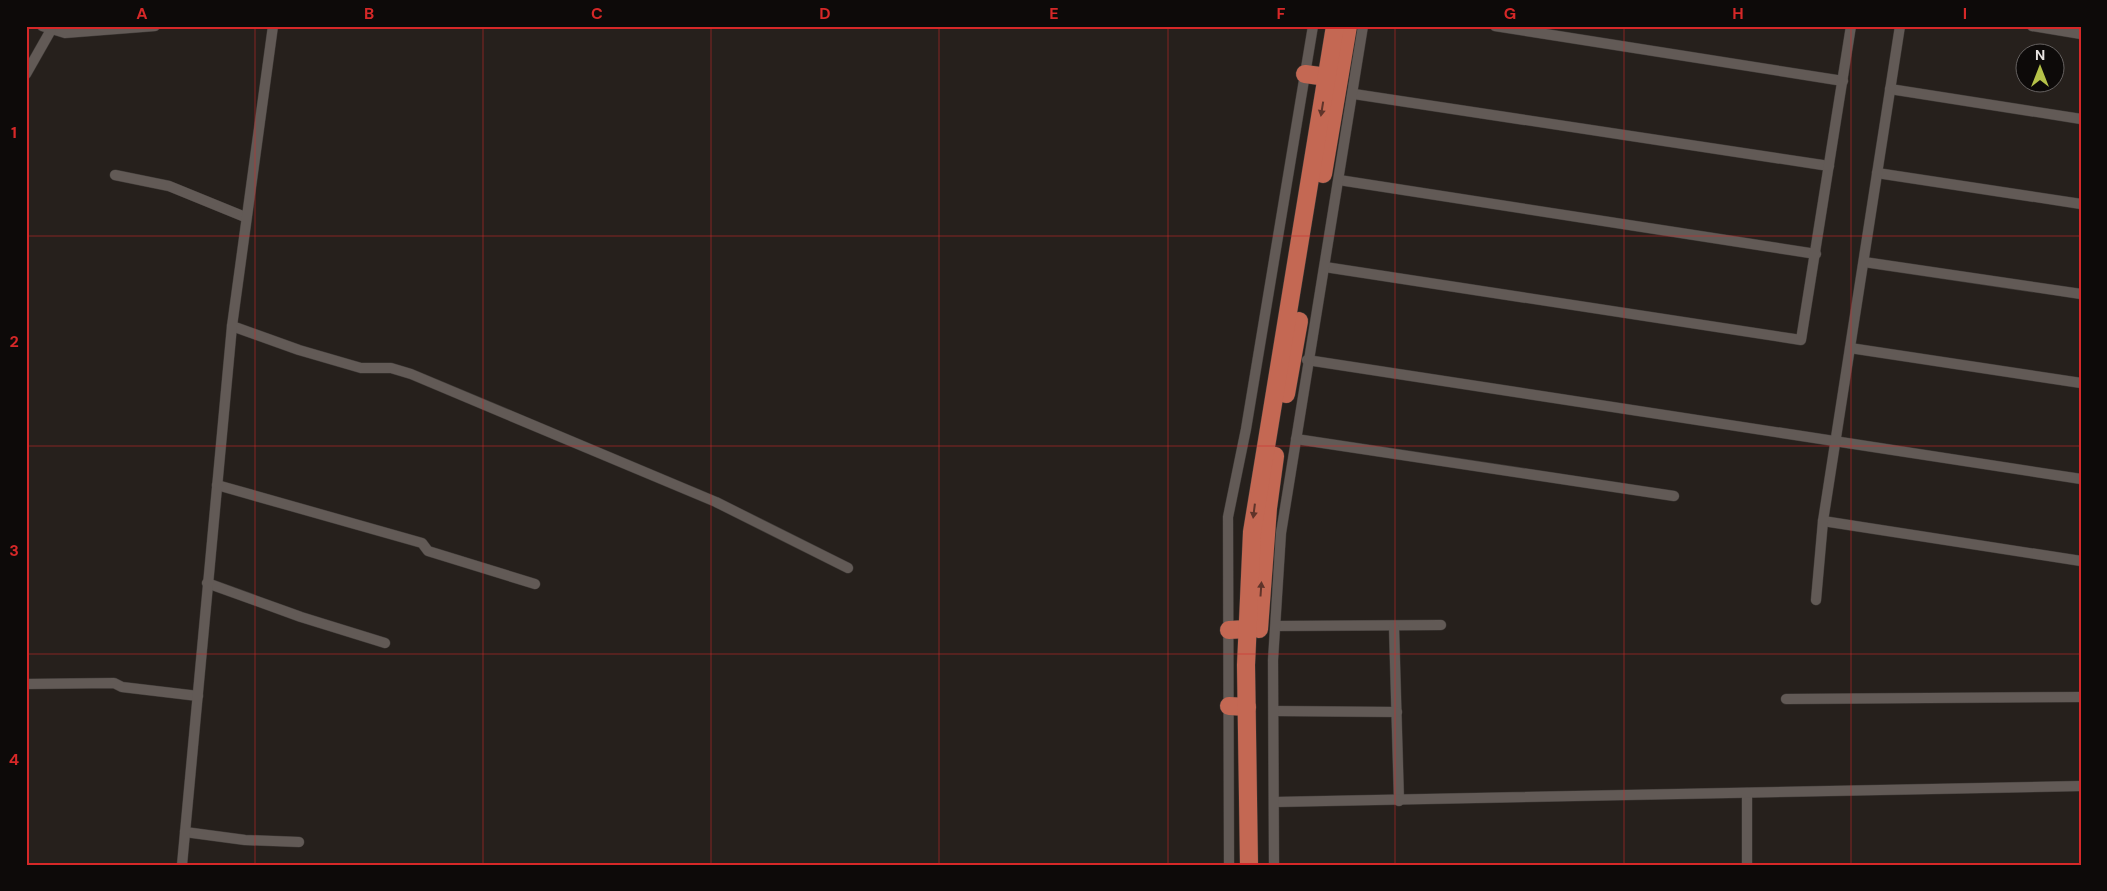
<svg xmlns="http://www.w3.org/2000/svg" width="2107" height="891" viewBox="0 0 2107 891" font-family="'DM Sans',sans-serif">
<style>
.lines{fill:none;stroke-linecap:round;stroke-linejoin:round}
.minor-casing{stroke:#3f3a37;stroke-width:11}
.trunk-casing{stroke:#3f3a37;stroke-width:19}
.minor{stroke:#625a56;stroke-width:10}
.trunk{stroke:#c46853;stroke-width:18}
.oneway{fill:#5f342a}
.grid{fill:none;stroke:#d62828;stroke-width:1;stroke-opacity:0.55}
.neatline{fill:none;stroke:#d62828;stroke-width:2}
.grid-label{font-size:16px;text-anchor:middle;font-weight:bold;fill:#d62828}
</style>
<rect width="100%" height="100%" fill="#26201c"/>
<g class="lines">
<!-- minor casing -->
<g class="minor-casing">
<g id="minor">
<path d="M42 26 65 33 155 26"/>
<path d="M1495 26 1843 81"/>
<path d="M2032 26 2081 34"/>
<path d="M26 74 51 30"/>
<path d="M1890 89 2081 119"/>
<path d="M1354 94 1829 166"/>
<path d="M1877 173 2081 204"/>
<path d="M115 175 169 186 245 217"/>
<path d="M1339 180 1816 254"/>
<path d="M1864 262 2081 294"/>
<path d="M1325 267 1801 340 1851 26"/>
<path d="M232 326 299 350 361 368H391L411 374 716 502 848 568"/>
<path d="M1850 348 2081 383"/>
<path d="M1307 360 2081 479"/>
<path d="M1296 439 1674 496"/>
<path d="M217 485 422 543 428 551 535 584"/>
<path d="M1823 521 2081 561"/>
<path d="M207 583 301 617 385 643"/>
<path d="M1816 600 1823 521 1900 26"/>
<path d="M1276 626 1441 625"/>
<path d="M1394 627 1399 801"/>
<path d="M26 684 114 683 122 687 198 696"/>
<path d="M1786 699 2081 697"/>
<path d="M1274 711 1397 712"/>
<path d="M1747 793V865"/>
<path d="M1275 802 2081 786"/>
<path d="M185 832 245 840 299 842"/>
<path d="M182 865 232 326 273 26"/>
<path d="M1229 865 1228 517 1246 429 1313 26"/>
<path d="M1274 865 1273 660 1281 533 1363 26"/>
</g>
</g>
<!-- trunk casing -->
<g class="trunk-casing">
<g id="trunk">
<path d="M1305 74 1327 77"/>
<path d="M1323 174 1348 26"/>
<path d="M1286 394 1299 321"/>
<path d="M1259 629 1268 508 1275 456"/>
<path d="M1229 630 1247 629"/>
<path d="M1229 706 1247 707"/>
<path d="M1249 865 1246 665 1252 532 1335 26"/>
</g>
</g>
<!-- minor -->
<use href="#minor" class="minor"/>
<!-- trunk -->
<use href="#trunk" class="trunk"/>
</g>
<!-- one-way arrows -->
<defs><path id="oneway-solid" d="M-6-.8H1V-3.2L6.5 0L1 3.2V.8H-6Z" transform="scale(1.25)"/></defs>
<g class="oneway">
<use href="#oneway-solid" transform="translate(1322 109) rotate(99)"/>
<use href="#oneway-solid" transform="translate(1254 511) rotate(97)"/>
<use href="#oneway-solid" transform="translate(1261 589) rotate(-86)"/>
</g>
<!-- grid -->
<path class="grid" d="M255 26V865M483 26V865M711 26V865M939 26V865M1168 26V865M1395 26V865M1624 26V865M1851 26V865M26 236H2081M26 446H2081M26 654H2081"/>
<!-- border -->
<rect width="2107" height="891" fill="none" stroke="#0d0a09" stroke-width="55"/>
<!-- north arrow -->
<g transform="translate(2040 68)"><circle r="24" fill="#0d0a09" stroke="#656160"/>
<path d="M0-4L9 19L0 12L-9 19Z" fill="#b5c249"/>
<text y="-8" font-size="14" font-weight="bold" text-anchor="middle" fill="#e9e4e2">N</text>
</g>
<rect x="28" y="28" width="2052" height="836" class="neatline"/>
<g class="grid-label">
<text x="142" y="19">A</text>
<text x="369" y="19">B</text>
<text x="597" y="19">C</text>
<text x="825" y="19">D</text>
<text x="1054" y="19">E</text>
<text x="1281" y="19">F</text>
<text x="1510" y="19">G</text>
<text x="1738" y="19">H</text>
<text x="1965" y="19">I</text>
<text x="14" y="138">1</text>
<text x="14" y="347">2</text>
<text x="14" y="556">3</text>
<text x="14" y="765">4</text>
</g>
</svg>
